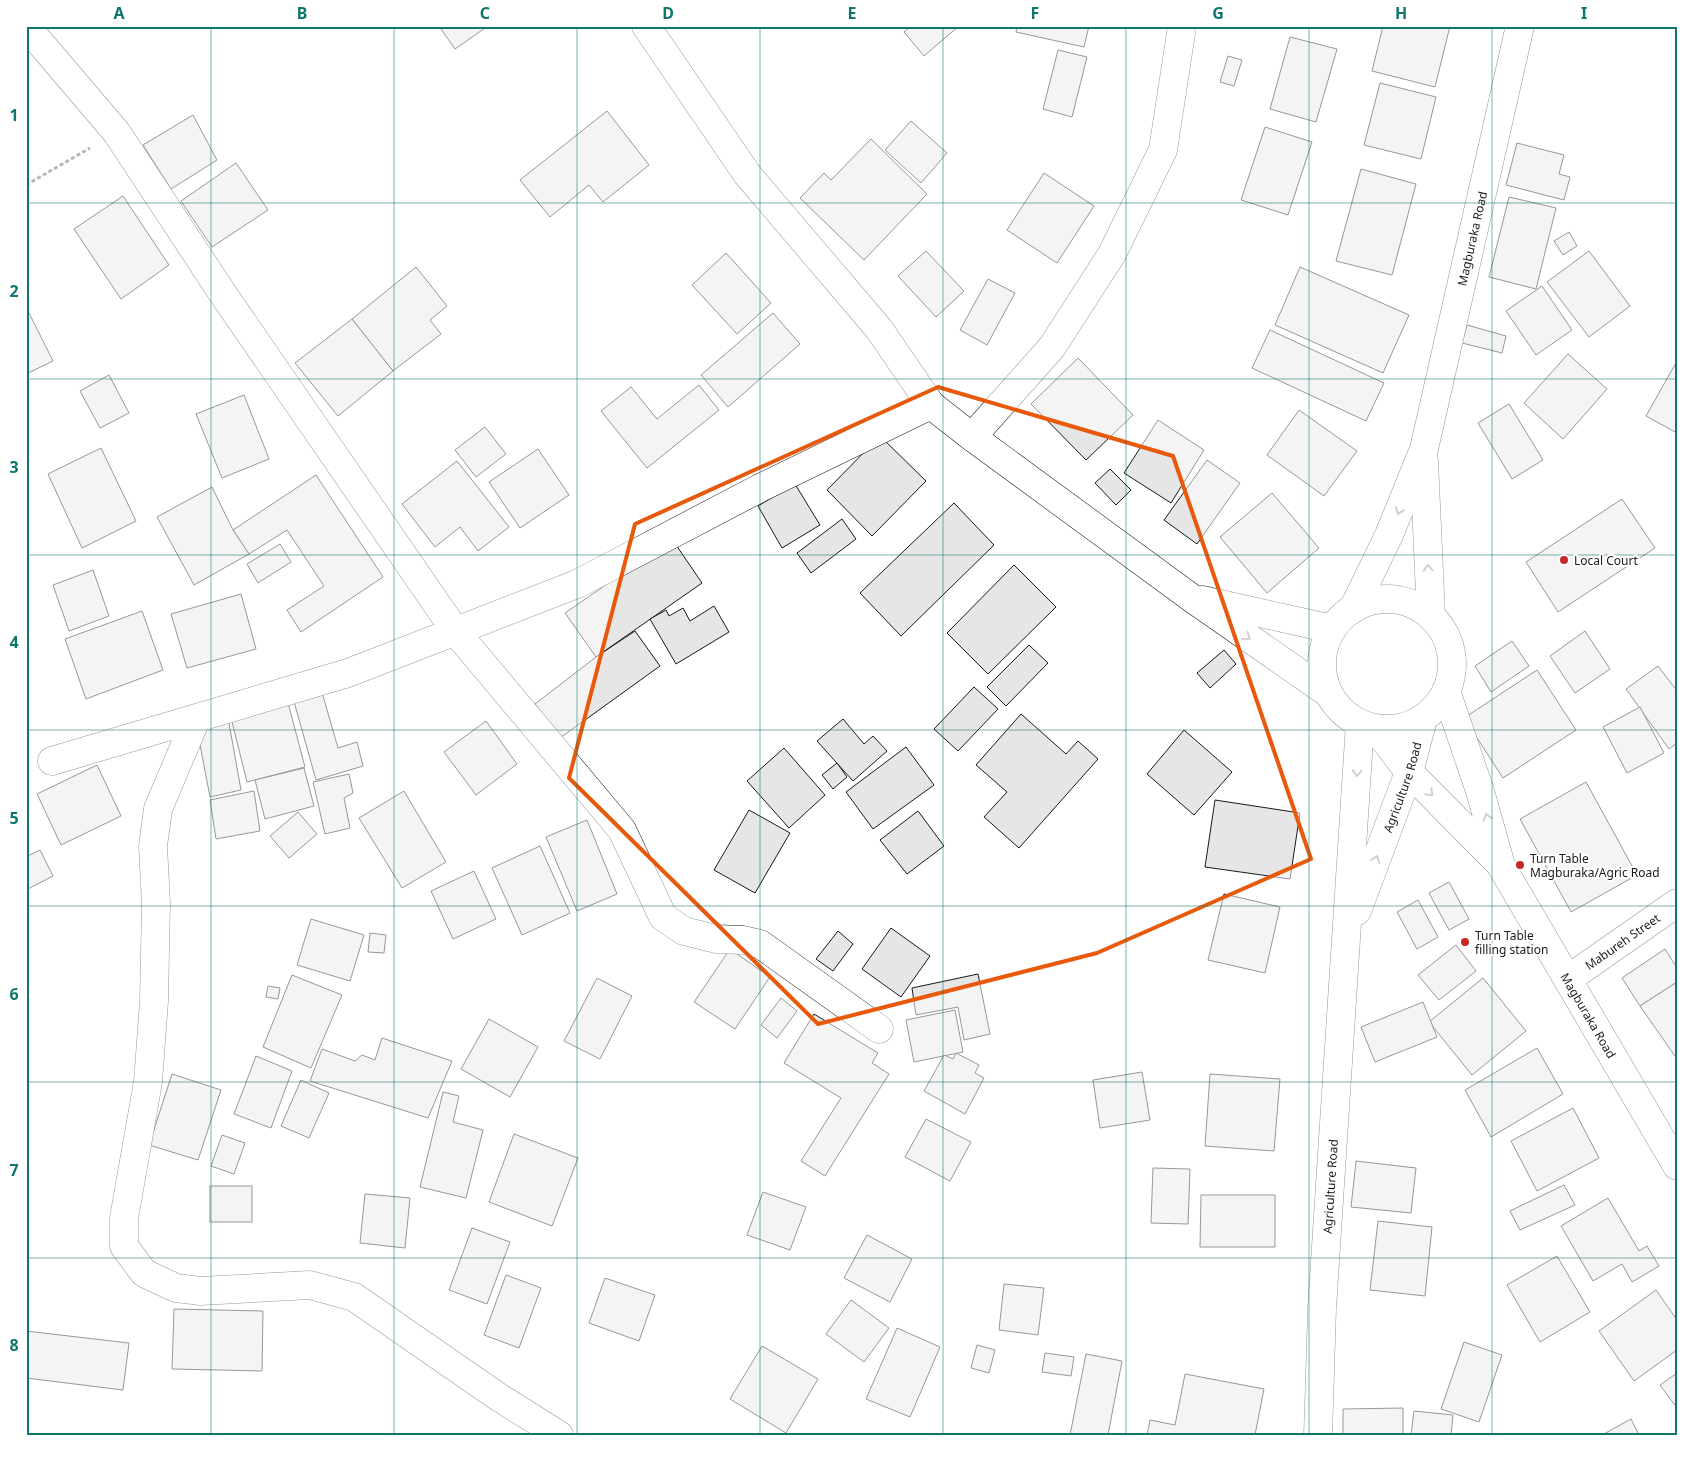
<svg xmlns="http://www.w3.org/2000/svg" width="1703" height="1461" viewBox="0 0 1703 1461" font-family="'Noto Sans',sans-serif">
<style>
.building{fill:#e6e6e6;stroke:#1a1a1a}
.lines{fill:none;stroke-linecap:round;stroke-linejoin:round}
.minor-casing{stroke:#1a1a1a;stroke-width:29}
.tertiary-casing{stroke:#1a1a1a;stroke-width:29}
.secondary-casing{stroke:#1a1a1a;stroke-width:29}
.path{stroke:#5f5f5f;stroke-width:3;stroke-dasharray:4 2.5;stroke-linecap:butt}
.minor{stroke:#fff;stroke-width:28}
.tertiary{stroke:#fff;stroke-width:28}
.secondary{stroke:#fff;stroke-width:28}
.oneway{stroke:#989898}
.marked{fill:none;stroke:#e8590c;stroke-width:4;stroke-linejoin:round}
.grid{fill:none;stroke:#0f766e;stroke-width:1;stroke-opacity:0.55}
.poi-dot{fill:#c62828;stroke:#fff;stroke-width:2}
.labels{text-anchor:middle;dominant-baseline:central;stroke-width:4;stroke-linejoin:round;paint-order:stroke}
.street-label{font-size:12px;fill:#1a1a1a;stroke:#fff}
.poi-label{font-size:12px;fill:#1a1a1a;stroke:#fff;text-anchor:start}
.neatline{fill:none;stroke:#0f766e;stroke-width:2}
.grid-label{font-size:16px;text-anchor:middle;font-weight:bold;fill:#0f766e}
</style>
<rect width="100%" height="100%" fill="#fff"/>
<!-- building -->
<g class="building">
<path d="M439 26H488L455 49Z"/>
<path d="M911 26H959L924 56 904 32Z"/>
<path d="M1017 26H1089L1084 47 1016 32Z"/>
<path d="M1383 26H1450L1435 87 1372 71Z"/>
<path d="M1290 37 1337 49 1316 122 1270 109Z"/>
<path d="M1058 50 1087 57 1072 117 1043 109Z"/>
<path d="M1228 56 1242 60 1234 86 1220 82Z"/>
<path d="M1380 83 1436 97 1421 159 1364 145Z"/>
<path d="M607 111 649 165 603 202 589 185 550 217 520 180Z"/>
<path d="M193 115 217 160 171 189 143 145Z"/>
<path d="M911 121 947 153 921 183 885 150Z"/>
<path d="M1265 127 1312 142 1288 215 1241 200Z"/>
<path d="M871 139 927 194 864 260 800 198 824 173 831 180Z"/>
<path d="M1517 143 1564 155 1559 174 1570 177 1564 200 1506 185Z"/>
<path d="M236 163 268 210 212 247 181 201Z"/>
<path d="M1361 169 1416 184 1392 275 1336 261Z"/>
<path d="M1044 173 1094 206 1057 263 1007 230Z"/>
<path d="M123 196 169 265 121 299 74 229Z"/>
<path d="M1509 197 1556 208 1536 289 1489 277Z"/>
<path d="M1569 232 1577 246 1563 255 1554 241Z"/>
<path d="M926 251 964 291 936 317 898 276Z"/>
<path d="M1589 251 1630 306 1589 337 1547 282Z"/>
<path d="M726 253 771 303 737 334 692 285Z"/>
<path d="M416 267 447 306 430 320 441 334 393 371 352 319Z"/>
<path d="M1300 267 1409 315 1383 373 1275 325Z"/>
<path d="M988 279 1015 293 987 345 960 330Z"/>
<path d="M1542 286 1572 330 1536 355 1506 311Z"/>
<path d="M26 307 53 361 26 374Z"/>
<path d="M773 313 800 344 728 407 701 375Z"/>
<path d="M352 319 393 371 338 416 295 363Z"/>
<path d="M1467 325 1506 336 1502 353 1462 343Z"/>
<path d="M1270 330 1384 383 1366 421 1252 368Z"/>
<path d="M1568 354 1607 389 1563 439 1524 403Z"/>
<path d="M1078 358 1133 415 1086 460 1031 404Z"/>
<path d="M1677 361V433L1646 416Z"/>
<path d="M109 375 129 413 100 428 80 391Z"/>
<path d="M699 385 719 410 647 468 601 411 631 387 657 419Z"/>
<path d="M244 395 269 459 222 478 196 414Z"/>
<path d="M1509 404 1543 460 1512 479 1478 423Z"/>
<path d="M1299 410 1357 451 1324 496 1267 455Z"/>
<path d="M1158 420 1204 450 1171 503 1124 473Z"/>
<path d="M485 427 506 454 476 477 455 450Z"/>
<path d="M880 436 926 481 872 536 827 490Z"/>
<path d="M101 448 136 521 82 548 48 474Z"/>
<path d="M538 449 569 495 520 528 489 482Z"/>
<path d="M1207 460 1240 483 1197 544 1164 520Z"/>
<path d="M457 461 509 527 478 551 460 527 435 547 402 504Z"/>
<path d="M1110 469 1131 490 1116 505 1095 483Z"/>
<path d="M316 475 383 577 301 632 287 610 324 586 287 530 249 554 233 530Z"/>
<path d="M795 484 820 525 782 548 758 506Z"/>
<path d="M212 487 233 530 249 554 194 585 157 517Z"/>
<path d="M1272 493 1319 548 1267 593 1220 537Z"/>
<path d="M1622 499 1655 548 1558 612 1526 562Z"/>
<path d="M954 503 994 545 901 636 860 593Z"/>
<path d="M842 519 856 539 811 573 797 553Z"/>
<path d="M672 539 702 583 596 657 565 613Z"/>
<path d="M280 544 291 562 258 583 247 564Z"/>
<path d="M1014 565 1056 607 988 674 947 633Z"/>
<path d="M93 570 109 616 69 631 53 585Z"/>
<path d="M241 594 256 649 187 668 171 614Z"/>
<path d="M714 606 729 632 676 664 650 619 666 610 669 616 683 608 690 621Z"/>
<path d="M142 611 163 670 86 699 65 639Z"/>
<path d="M635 631 660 666 560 738 535 704 596 657Z"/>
<path d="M1585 631 1610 669 1575 693 1550 656Z"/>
<path d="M1512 641 1529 666 1491 692 1475 666Z"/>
<path d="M1029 645 1048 663 1006 706 987 687Z"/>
<path d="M1224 650 1236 664 1210 688 1197 673Z"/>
<path d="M1658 666 1677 691V743L1669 749 1626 689Z"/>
<path d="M1537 670 1576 730 1503 778 1464 718Z"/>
<path d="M974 687 998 709 958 751 934 729Z"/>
<path d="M321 689 338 748 357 742 363 766 316 780 293 698Z"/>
<path d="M287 699 305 767 247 782 230 714Z"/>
<path d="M1640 707 1664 753 1627 773 1603 727Z"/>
<path d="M1021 714 1066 754 1078 741 1098 759 1019 848 984 817 1007 792 976 765Z"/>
<path d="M843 719 864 744 873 736 887 751 853 781 817 741Z"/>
<path d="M486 721 517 764 476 795 444 752Z"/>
<path d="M229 723 241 790 210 797 197 729Z"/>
<path d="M1184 730 1232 772 1194 815 1147 774Z"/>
<path d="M906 747 934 785 873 829 846 792Z"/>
<path d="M784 748 825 795 789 828 747 781Z"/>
<path d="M837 763 847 777 833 789 822 775Z"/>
<path d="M97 765 121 816 61 845 37 794Z"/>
<path d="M304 768 314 806 265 819 255 780Z"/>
<path d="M349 774 353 793 344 798 350 828 325 834 313 782Z"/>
<path d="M1586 782 1637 875 1571 912 1520 819Z"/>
<path d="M254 791 260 831 216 839 210 800Z"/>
<path d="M404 791 446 862 402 888 359 818Z"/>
<path d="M1215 800 1300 813 1290 879 1205 867Z"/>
<path d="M749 810 790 833 755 893 714 870Z"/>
<path d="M918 811 944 846 907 874 880 840Z"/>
<path d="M298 812 317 834 289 858 270 836Z"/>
<path d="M587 820 617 894 577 911 546 837Z"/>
<path d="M540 846 570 913 522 935 492 868Z"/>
<path d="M40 850 53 876 26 890V857Z"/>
<path d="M474 871 496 919 453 939 431 891Z"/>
<path d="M1449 882 1469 919 1449 930 1429 893Z"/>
<path d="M1224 894 1280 907 1265 973 1208 960Z"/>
<path d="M1418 900 1438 937 1417 949 1397 912Z"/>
<path d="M311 919 364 935 350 981 297 965Z"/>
<path d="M891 928 930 956 901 997 862 969Z"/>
<path d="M838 931 853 944 833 971 816 959Z"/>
<path d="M370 933 386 935 384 953 368 952Z"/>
<path d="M1456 945 1476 971 1439 1000 1418 975Z"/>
<path d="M730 949 770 977 735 1029 694 1002Z"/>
<path d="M1665 949 1677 968V982L1640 1006 1622 978Z"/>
<path d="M978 974 990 1034 964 1040 958 1007 916 1015 912 988Z"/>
<path d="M292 975 342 995 311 1068 263 1047Z"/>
<path d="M597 978 632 996 600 1059 564 1041Z"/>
<path d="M1483 978 1526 1031 1472 1075 1429 1022Z"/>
<path d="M1677 982V1059L1640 1006Z"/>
<path d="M268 986 280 988 278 999 266 997Z"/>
<path d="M781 998 797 1011 777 1038 761 1025Z"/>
<path d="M1423 1002 1437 1037 1375 1062 1361 1027Z"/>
<path d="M955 1010 963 1052 914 1062 906 1020Z"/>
<path d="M814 1014 878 1053 872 1063 889 1074 825 1176 801 1161 841 1098 784 1063Z"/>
<path d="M489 1019 538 1047 510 1097 461 1069Z"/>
<path d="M382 1038 452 1061 428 1118 310 1081 322 1049 355 1061 362 1055 375 1060Z"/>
<path d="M1537 1048 1563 1094 1491 1137 1465 1090Z"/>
<path d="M956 1053 979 1065 975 1073 984 1078 965 1114 924 1091 944 1055 953 1059Z"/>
<path d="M256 1056 292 1071 271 1128 234 1114Z"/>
<path d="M1142 1072 1150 1120 1100 1128 1093 1080Z"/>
<path d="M172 1074 221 1090 198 1160 149 1145Z"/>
<path d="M1210 1074 1280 1079 1274 1151 1205 1146Z"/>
<path d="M301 1080 329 1093 309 1138 281 1126Z"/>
<path d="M443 1092 459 1096 453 1122 483 1130 466 1198 420 1187Z"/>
<path d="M1573 1108 1599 1158 1537 1191 1511 1141Z"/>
<path d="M926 1119 971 1142 950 1181 905 1157Z"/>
<path d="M514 1134 578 1158 552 1226 489 1202Z"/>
<path d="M222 1135 245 1143 234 1174 211 1166Z"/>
<path d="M1356 1161 1416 1168 1411 1213 1351 1207Z"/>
<path d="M1153 1168 1190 1169 1188 1224 1151 1223Z"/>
<path d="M1564 1185 1575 1205 1520 1230 1510 1211Z"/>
<rect x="210" y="1186" width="42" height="36"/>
<path d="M763 1192 806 1207 790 1250 747 1235Z"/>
<path d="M365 1194 410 1198 405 1248 360 1243Z"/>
<path d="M1201 1195H1275V1247H1200Z"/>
<path d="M1608 1198 1639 1251 1647 1246 1659 1266 1632 1282 1622 1264 1593 1281 1561 1226Z"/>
<path d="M1378 1221 1432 1227 1425 1296 1370 1290Z"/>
<path d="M472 1228 510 1242 487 1304 449 1290Z"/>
<path d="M867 1235 912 1259 890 1302 844 1278Z"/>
<path d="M1557 1256 1590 1312 1540 1342 1507 1285Z"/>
<path d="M506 1275 541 1288 519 1348 484 1335Z"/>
<path d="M605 1278 655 1295 639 1341 589 1323Z"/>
<path d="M1004 1284 1044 1288 1038 1335 999 1330Z"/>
<path d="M1656 1290 1677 1320V1350L1634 1381 1599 1331Z"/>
<path d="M851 1300 889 1328 864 1362 826 1334Z"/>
<path d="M174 1309 263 1311 262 1371 172 1369Z"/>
<path d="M897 1328 940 1347 910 1417 866 1399Z"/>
<path d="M26 1331 129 1343 123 1390 26 1378Z"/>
<path d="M1464 1342 1502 1355 1479 1422 1441 1409Z"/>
<path d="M977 1345 995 1350 989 1373 971 1368Z"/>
<path d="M762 1346 818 1379 786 1433 730 1399Z"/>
<path d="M1045 1353 1074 1357 1071 1376 1042 1372Z"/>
<path d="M1086 1354 1122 1361 1108 1435H1070Z"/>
<path d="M1677 1373V1408L1660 1385Z"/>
<path d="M1185 1374 1264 1389 1255 1435H1147L1150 1420 1175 1425Z"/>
<path d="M1403 1408V1435H1343V1409Z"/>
<path d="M1414 1411 1453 1415 1451 1435H1411Z"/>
<path d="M1631 1419 1639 1435H1602Z"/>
</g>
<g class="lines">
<!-- minor casing -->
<g class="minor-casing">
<g id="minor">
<path d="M26 26 117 133 223 294 456 632 622 830 663 917 684 931 716 939 743 940 760 944 879 1029"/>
<path d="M646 26 747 174 879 329 931 405 972 437 1193 599 1328 693"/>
<path d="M972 437 1052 347 1112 254 1163 150 1181 33"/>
<path d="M1202 600 1332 629"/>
<path d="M196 719 158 809 153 846 156 904 154 1001 148 1082 124 1218V1246L144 1273 176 1288 201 1291 310 1285 354 1297 497 1396 559 1435"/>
<path d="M52 761 348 673 577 584 760 488 931 405"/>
<path id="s1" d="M1568 979 1677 903"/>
</g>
</g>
<!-- tertiary casing -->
<g class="tertiary-casing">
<g id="tertiary">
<path d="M1446 691 1480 791 1500 862"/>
<path id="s2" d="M1376 729 1409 772 1500 864 1677 1166"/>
</g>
</g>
<!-- secondary casing -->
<g class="secondary-casing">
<g id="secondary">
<path d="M1424 461 1431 616"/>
<circle cx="1387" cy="664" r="65"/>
<path id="s3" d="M1353 609 1389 535 1424 449 1520 26"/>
<path id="s4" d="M1357 911 1409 772 1423 719"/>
<path id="s5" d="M1318 1435 1322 1308 1360 724"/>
</g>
</g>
<!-- path -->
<path class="path" d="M26 185 90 148"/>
<!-- minor -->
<use href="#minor" class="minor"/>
<!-- tertiary -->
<use href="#tertiary" class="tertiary"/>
<!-- secondary -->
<use href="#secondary" class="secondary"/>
</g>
<!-- one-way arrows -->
<defs><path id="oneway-chevron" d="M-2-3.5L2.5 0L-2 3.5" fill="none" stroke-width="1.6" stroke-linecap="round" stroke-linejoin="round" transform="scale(1.25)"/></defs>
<g class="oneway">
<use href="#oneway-chevron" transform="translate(1399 511) rotate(112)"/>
<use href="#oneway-chevron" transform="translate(1428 568) rotate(-94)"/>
<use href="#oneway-chevron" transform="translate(1247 637) rotate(36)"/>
<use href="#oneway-chevron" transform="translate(1357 773) rotate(94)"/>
<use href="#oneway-chevron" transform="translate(1430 793) rotate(46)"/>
<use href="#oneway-chevron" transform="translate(1487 817) rotate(-105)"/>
<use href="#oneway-chevron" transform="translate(1376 859) rotate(-70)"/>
</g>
<!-- marked area -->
<path d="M0 0H1703V1461H0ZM938 387 1173 456 1311 859 1097 953 818 1024 569 778 635 524Z" fill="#fff" fill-opacity=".55" fill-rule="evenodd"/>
<path class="marked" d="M938 387 1173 456 1311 859 1097 953 818 1024 569 778 635 524Z"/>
<!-- grid -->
<path class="grid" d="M211 26V1435M394 26V1435M577 26V1435M760 26V1435M943 26V1435M1126 26V1435M1309 26V1435M1492 26V1435M26 203H1677M26 379H1677M26 555H1677M26 730H1677M26 906H1677M26 1082H1677M26 1258H1677"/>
<!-- markers -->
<g class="poi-dot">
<circle cx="1564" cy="560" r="5"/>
<circle cx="1520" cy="865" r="5"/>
<circle cx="1465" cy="942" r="5"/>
</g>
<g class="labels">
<!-- street labels -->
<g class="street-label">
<text stroke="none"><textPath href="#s3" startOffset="391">Magburaka Road</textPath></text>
<text stroke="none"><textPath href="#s4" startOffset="132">Agriculture Road</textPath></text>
<text stroke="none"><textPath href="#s1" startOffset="66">Mabureh Street</textPath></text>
<text stroke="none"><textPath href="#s2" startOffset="359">Magburaka Road</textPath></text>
<text stroke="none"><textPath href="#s5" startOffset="249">Agriculture Road</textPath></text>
</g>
<!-- poi labels -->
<g class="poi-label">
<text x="1574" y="560">Local Court</text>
<text x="1530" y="858">Turn Table<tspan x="1530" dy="14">Magburaka/Agric Road</tspan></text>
<text x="1475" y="935">Turn Table<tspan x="1475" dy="14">filling station</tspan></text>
</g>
</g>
<!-- border -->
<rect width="1703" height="1461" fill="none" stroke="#ffffff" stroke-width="55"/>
<rect x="28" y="28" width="1648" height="1406" class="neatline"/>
<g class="grid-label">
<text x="119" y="19">A</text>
<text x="302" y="19">B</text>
<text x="485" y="19">C</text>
<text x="668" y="19">D</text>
<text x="852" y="19">E</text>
<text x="1035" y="19">F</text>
<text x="1218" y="19">G</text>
<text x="1401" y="19">H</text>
<text x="1584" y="19">I</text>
<text x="14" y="121">1</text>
<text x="14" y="297">2</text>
<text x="14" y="473">3</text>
<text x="14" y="648">4</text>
<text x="14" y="824">5</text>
<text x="14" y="1000">6</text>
<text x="14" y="1176">7</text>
<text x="14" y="1351">8</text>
</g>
</svg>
